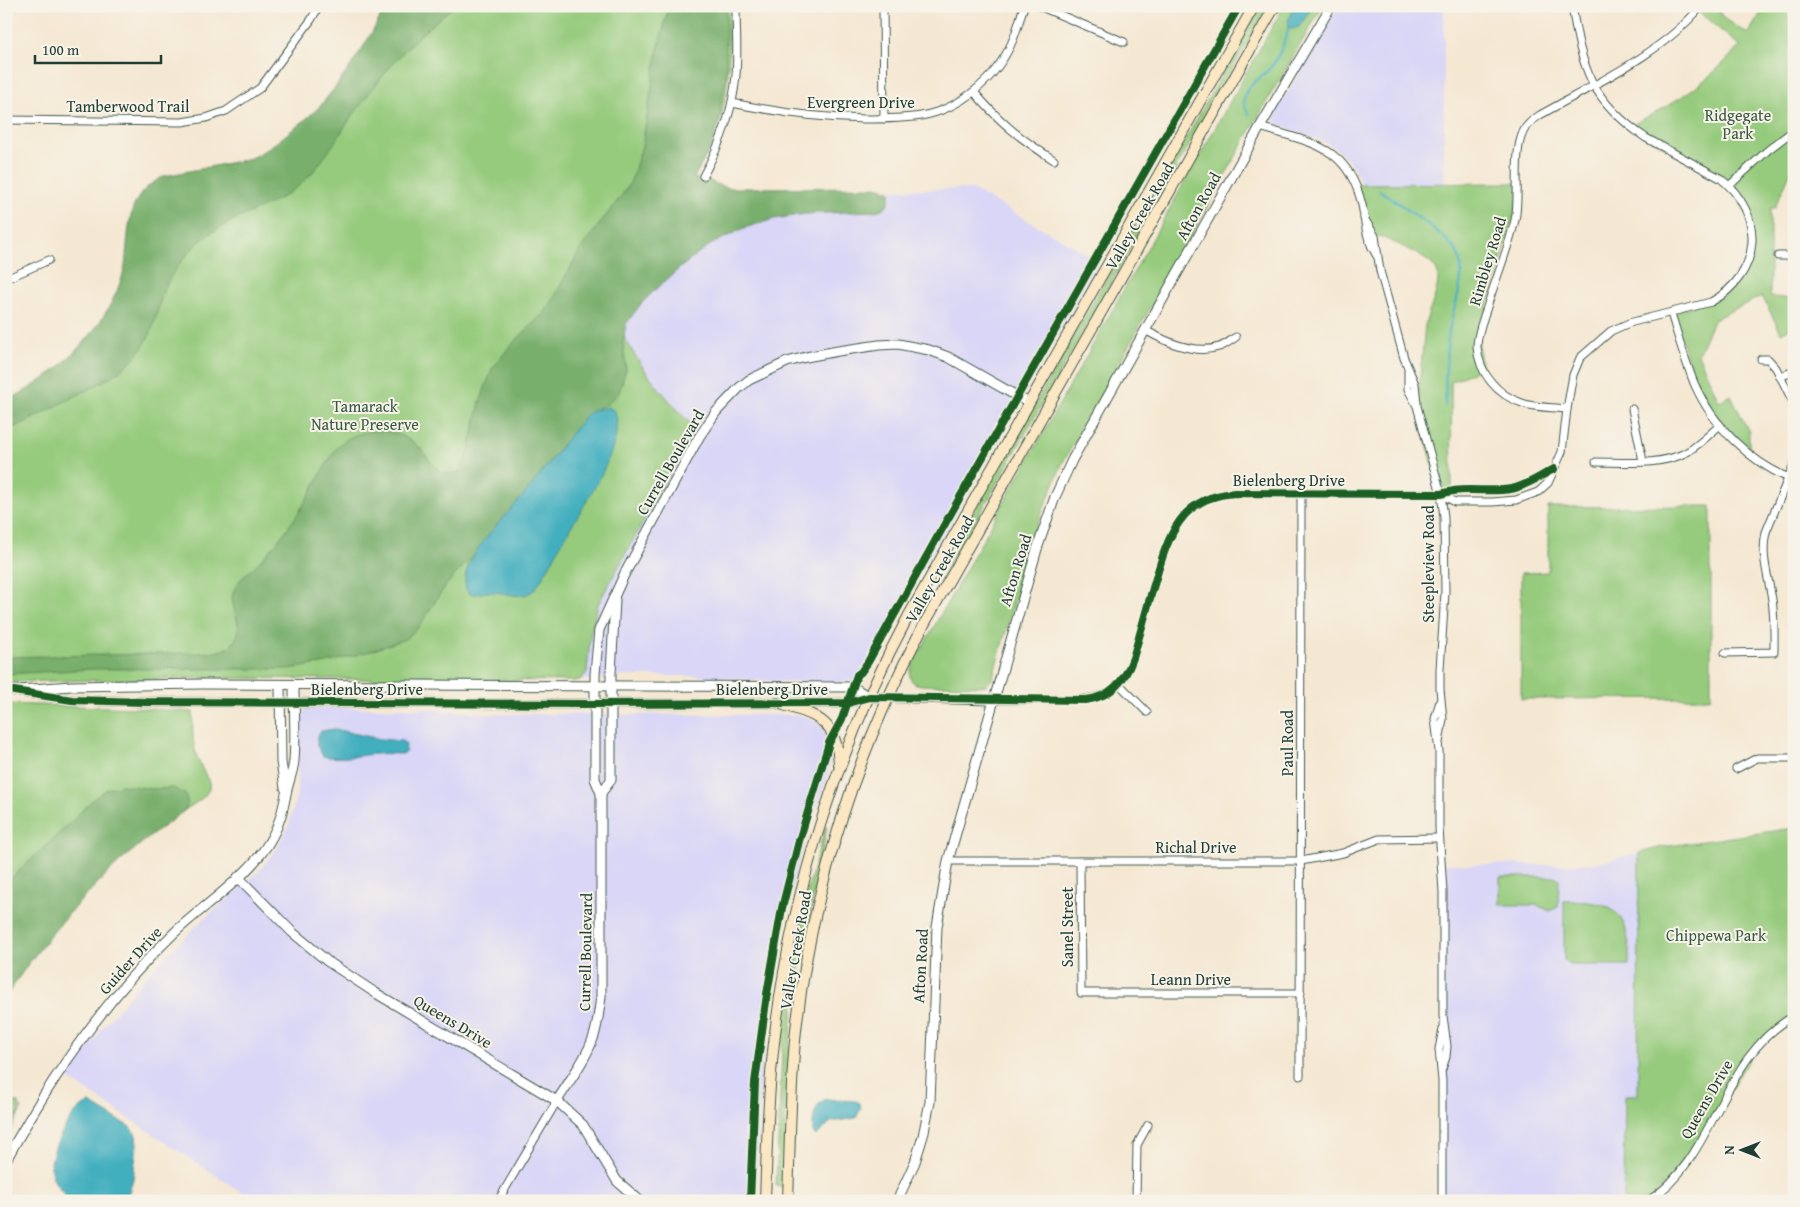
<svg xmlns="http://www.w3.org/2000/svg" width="1800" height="1207" viewBox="0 0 1800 1207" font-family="'Gentium Book Plus',serif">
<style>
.built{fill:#d9d6f7}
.green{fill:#96cb7d;stroke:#5a8458}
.forest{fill:#78af6c;stroke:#4c7650}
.water{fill:#42afbf;stroke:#30767a}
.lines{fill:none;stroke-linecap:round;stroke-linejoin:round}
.stream{stroke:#42afbf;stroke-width:2.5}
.minor-casing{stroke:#3f574c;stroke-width:9}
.tertiary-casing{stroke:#3f574c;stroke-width:11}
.secondary-casing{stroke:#3f574c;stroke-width:12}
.minor{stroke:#fff;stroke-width:7}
.tertiary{stroke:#fff;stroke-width:9}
.secondary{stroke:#fbe7c3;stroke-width:10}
.cycleway-casing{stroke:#f7f3e8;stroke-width:11}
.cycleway{stroke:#1b5e20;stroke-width:8}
.labels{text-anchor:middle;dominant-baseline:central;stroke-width:4;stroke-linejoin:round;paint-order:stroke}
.street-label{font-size:16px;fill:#1f3d34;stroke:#f7f3e8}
.park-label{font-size:16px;fill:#375943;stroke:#f7f3e8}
</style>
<rect width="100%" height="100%" fill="#f7f3e8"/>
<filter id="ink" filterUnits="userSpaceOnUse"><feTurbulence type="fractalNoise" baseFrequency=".02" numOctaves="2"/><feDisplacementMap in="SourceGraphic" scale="10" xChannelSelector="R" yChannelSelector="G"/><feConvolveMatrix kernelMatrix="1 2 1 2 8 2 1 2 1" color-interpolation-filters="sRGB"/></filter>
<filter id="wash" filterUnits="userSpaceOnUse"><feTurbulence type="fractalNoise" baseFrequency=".0096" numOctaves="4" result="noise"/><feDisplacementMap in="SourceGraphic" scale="20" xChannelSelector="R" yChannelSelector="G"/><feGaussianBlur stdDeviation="1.12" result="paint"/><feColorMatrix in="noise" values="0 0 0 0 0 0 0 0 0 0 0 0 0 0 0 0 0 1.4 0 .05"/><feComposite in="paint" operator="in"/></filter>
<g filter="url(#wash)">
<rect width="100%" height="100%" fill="#f5e8d3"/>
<!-- built -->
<g class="built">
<path d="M1338 6H1444V184H1363V187L1353 166 1338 150 1325 142 1280 126 1275 123 1274 117 1276 112Z"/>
<path d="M972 189 1100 261 909 596 870 671 858 680 845 682 774 681 699 676H624L576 681 585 676 587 670 590 636 599 602 691 435 615 331 717 191Z"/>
<path d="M316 708H411L489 714 798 715 807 717 822 726 832 744 833 757 820 800 809 826 795 875 786 916 772 993 760 1083 756 1201H255L67 1078 103 1027 147 975 199 923 257 873 277 848 289 824 297 793 299 720 303 713 308 709Z"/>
<path d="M1639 853 1638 1095 1625 1096 1624 1201H1442V1092L1446 1057 1442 864 1555 865 1594 863Z"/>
</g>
<!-- green -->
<g class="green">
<path d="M391 6H729C730 74 731 117 694 177L717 191 615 331 623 341V334C637 365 671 404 695 428L598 604 590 636 587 672 582 679 576 681 215 678 6 682V405L42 385 266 157 325 108Z"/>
<path d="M1261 6H1268L940 584 939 583 971 517Z"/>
<path d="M1284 6H1323L1271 94 1062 464 1037 525 992 679 986 685 981 686 922 685C898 683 916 658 923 646Z"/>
<path d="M1701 6H1717L1723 18 1748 34 1765 6H1794V164L1775 208H1770V297L1794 298V326L1781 333 1762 296 1714 319 1698 354 1719 401 1731 395 1749 432V454L1702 399 1671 313 1721 297 1747 264 1750 221 1730 185 1629 126C1672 106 1709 81 1740 46L1697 11Z"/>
<path d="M1518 183 1517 206 1478 338 1482 368 1451 382 1452 490 1441 494 1417 408 1425 325C1429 309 1439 292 1438 275 1438 259 1388 240 1374 234L1355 184Z"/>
<path d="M1711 506V698L1521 699V573L1548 572V507Z"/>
<path d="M6 704 139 708 193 712C192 746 193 752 209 782 212 796 194 803 184 811L186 807 129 849 73 908 19 972 6 993Z"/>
<path d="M825 827H827C816 886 802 944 794 1004 786 1064 785 1125 783 1187L776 1186 784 1009 803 907Z"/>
<path d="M1794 828V1016L1759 1042 1689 1161 1648 1201H1624L1625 1095H1638L1639 853 1662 847Z"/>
<path d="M1500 877H1557L1559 879 1558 907 1550 911 1537 905H1500Z"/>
<path d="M1564 901C1614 900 1631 912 1629 965H1569L1564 960Z"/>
<path d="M6 1097 18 1103 20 1107 12 1121 13 1122 22 1107V1108L6 1140Z"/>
</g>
<!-- forest -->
<g class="forest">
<path d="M386 6H454C434 23 413 40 396 60 382 76 369 94 356 111 338 135 324 163 302 183 270 211 223 216 192 249 181 261 171 274 164 290 158 306 156 324 147 340 130 372 94 386 64 402 45 412 26 423 6 431V401C59 376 108 328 124 271 126 263 126 253 127 244 130 211 133 191 165 176L248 159C263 153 274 144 287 134 297 126 308 118 317 109 342 82 370 39 386 6Z"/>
<path d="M669 6H726V77L720 110 723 111 712 145 694 178 705 184 708 180 721 186 731 188 881 187 890 191C891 204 886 210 873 211L805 214 774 219 744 228 710 245 681 267 656 289 640 305 626 324 623 342 626 369 619 393 609 403 593 410 584 417 533 484 483 543 472 558 454 576 444 588 418 628 405 639 374 650 327 663 289 669H93L6 674V657L198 653C209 652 225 653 233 643 248 625 225 606 235 588 240 578 251 570 258 563 271 550 282 536 293 521 310 497 321 470 338 446 361 425 397 426 420 448 426 454 430 464 438 469 444 474 452 475 460 471L468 454 480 402 492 369 510 346 544 313 551 303 581 248 622 195 631 181 642 146 658 49Z"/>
<path d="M122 785 153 789 173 788 185 794 188 803 184 811C166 825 147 838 130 853 86 891 37 947 6 997V883L71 822 93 799 107 789Z"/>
</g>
<!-- water -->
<g class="water">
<path d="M1295 6H1313L1299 27 1288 30V21Z"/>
<path d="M608 407 615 411C627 445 582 507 565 537 555 554 547 573 534 590 521 601 506 592 492 592 483 591 476 596 468 593 462 583 466 570 471 560 486 533 513 509 532 485 550 463 566 439 584 417L593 410Z"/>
<path d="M334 729 380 739 402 741 406 744 405 753 401 754C393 754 384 753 376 754 358 755 341 760 323 756L317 745V735L321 731Z"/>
<path d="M826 1099 856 1101 860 1103 861 1108 856 1118 831 1122 816 1136 813 1133C812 1122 814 1103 826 1099Z"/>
<path d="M90 1103 130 1127 136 1135 137 1144 133 1179 126 1201H68C63 1191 52 1182 51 1171 48 1153 72 1106 90 1103Z"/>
</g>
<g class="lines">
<!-- stream -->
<g class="stream">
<path d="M1249 114C1232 89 1263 80 1274 63 1281 53 1284 42 1288 30"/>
<path d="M1379 190C1397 203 1449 236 1457 253 1469 275 1452 309 1449 332 1445 356 1446 381 1445 405"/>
</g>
</g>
</g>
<g filter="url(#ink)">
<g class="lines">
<!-- minor casing -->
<g class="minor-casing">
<g id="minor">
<path d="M883 6 884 119"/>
<path d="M1039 6 1124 42"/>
<path d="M974 92C1001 123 1019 138 1054 160"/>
<path d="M732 103C776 112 819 118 864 119 883 119 902 119 921 116 960 109 996 79 1012 42 1017 31 1020 18 1024 6"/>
<path d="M6 120 182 122 206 118 226 111 260 88 311 20 319 6"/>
<path d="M1260 127C1311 143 1348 145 1362 205 1366 225 1365 238 1377 256"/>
<path d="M703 176C720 145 733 112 736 75 738 52 736 29 736 6"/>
<path d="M1730 185 1768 150 1794 130"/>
<path d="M1364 218 1375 236 1380 271 1404 358 1415 384 1417 403"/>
<path d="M1778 256H1794"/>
<path d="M6 279 49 260"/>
<path d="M1671 313C1678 337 1685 360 1694 383 1712 425 1751 464 1794 480"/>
<path d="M1145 330C1166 342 1194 355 1219 347 1226 345 1231 340 1236 337"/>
<path d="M1761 359H1768L1776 368 1794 404"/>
<path d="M1408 370V389L1417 406 1441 494 1444 517 1445 592 1440 669V689L1443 719 1439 743"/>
<path d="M1780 377 1794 371"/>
<path d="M1567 409C1552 407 1535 408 1522 403 1497 395 1479 373 1477 347 1477 333 1483 320 1487 307 1496 278 1508 250 1515 220 1521 194 1511 148 1526 127 1530 122 1535 118 1540 115 1591 86 1665 52 1701 6"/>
<path d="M1632 409 1643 461"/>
<path d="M1596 462C1625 462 1661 466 1687 452 1699 445 1710 434 1720 425"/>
<path d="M1441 494 1455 502H1493L1516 500 1538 492 1548 483 1562 452 1567 409 1573 375 1580 358 1611 331 1629 323 1711 302C1762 274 1766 214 1720 178L1646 138C1591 101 1582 69 1572 6"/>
<path d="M1725 653 1774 652C1774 633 1775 613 1771 594 1767 572 1761 554 1766 532L1794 464"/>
<path d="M1119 684 1147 712"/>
<path d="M994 700C1013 700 1033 700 1052 700 1092 700 1117 701 1133 658 1140 635 1146 611 1153 588 1167 541 1177 496 1236 493L1441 494C1463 486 1488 493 1511 489 1527 486 1540 476 1554 469"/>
<path d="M1440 701 1435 719 1439 751V828L1443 892V1016L1447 1046 1446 1057 1442 1069"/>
<path d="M1736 769 1757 758H1794"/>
<path d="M948 861H1301L1343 853 1379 839 1439 838"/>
<path d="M1080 861 1081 993H1301"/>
<path d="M1300 1076 1301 493"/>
<path d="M498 1201 557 1101"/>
<path d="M1136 1201 1137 1145 1148 1125"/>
<path d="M1442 1201V1081L1439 1049 1443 1029"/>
<path d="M1648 1201C1717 1157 1719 1058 1794 1016"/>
</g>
</g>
<!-- tertiary casing -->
<g class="tertiary-casing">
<g id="tertiary">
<path d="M280 685 281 762 285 788"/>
<path d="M6 691 71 686 203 684 853 687 869 697"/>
<path d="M14 691 72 700 146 702 585 704 848 703 869 697 994 700"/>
<path d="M601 793 611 780V673L615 600"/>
<path d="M238 877 292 932 327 961 374 992 557 1101 583 1125 617 1181 640 1201"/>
<path d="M557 1101C570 1080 586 1059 594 1036 598 1023 599 1010 601 997V793L595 779V674L599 630 624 575 699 437 716 412 739 388 749 380 787 362 806 357 838 351 879 345 898 344 929 350 948 357 1029 403"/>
<path d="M6 1160C51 1078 104 1000 172 935 202 906 253 874 272 837 280 823 283 809 286 794 288 783 293 772 294 761 296 736 294 710 294 685"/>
<path d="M897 1201 915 1162 923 1136 930 1102 937 927 948 861 1037 549 1055 497 1072 460 1260 127 1331 6"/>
</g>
</g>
<!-- secondary casing -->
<g class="secondary-casing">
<g id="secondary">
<path d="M777 703C815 715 837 718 839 764"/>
<path d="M765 1201C767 1145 768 1090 775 1034 792 888 839 745 909 615L1254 6"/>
<path d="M788 1201C790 1144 790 1087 796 1030 812 888 856 754 922 628L1275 6"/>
</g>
</g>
<!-- minor -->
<use href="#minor" class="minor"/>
<!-- tertiary -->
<use href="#tertiary" class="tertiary"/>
<!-- secondary -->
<use href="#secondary" class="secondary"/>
<!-- cycleway casing -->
<g class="cycleway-casing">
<g id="cycleway">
<path d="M14 691 72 700 146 702 585 704 848 703 869 697 1086 700C1111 697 1125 681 1133 658 1140 635 1146 611 1153 588 1167 541 1177 496 1236 493L1441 494C1463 486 1488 493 1511 489 1527 486 1540 476 1554 469"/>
<path d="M750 1201 755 1082 767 994 782 908 799 841 829 743 842 719 857 675 861 672 868 662 938 536 1239 6"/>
</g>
</g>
<!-- cycleway -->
<use href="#cycleway" class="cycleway"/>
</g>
</g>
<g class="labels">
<!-- street labels -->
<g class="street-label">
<text x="861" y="102">Evergreen Drive</text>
<text x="128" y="106">Tamberwood Trail</text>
<text transform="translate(1198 206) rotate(-61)">Afton Road</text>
<text transform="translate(1139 216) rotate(-60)">Valley Creek Road</text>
<text transform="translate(1487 261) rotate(-73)">Rimbley Road</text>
<text transform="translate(670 462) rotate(-60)">Currell Boulevard</text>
<text x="1289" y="480">Bielenberg Drive</text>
<text transform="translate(1428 564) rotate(-90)">Steepleview Road</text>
<text transform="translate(939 569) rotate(-60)">Valley Creek Road</text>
<text transform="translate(1015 570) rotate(-73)">Afton Road</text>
<text x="367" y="689">Bielenberg Drive</text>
<text x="772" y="689">Bielenberg Drive</text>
<text transform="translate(1287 743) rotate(-90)">Paul Road</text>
<text x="1196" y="847">Richal Drive</text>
<text transform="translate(1067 927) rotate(-90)">Sanel Street</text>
<text transform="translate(795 950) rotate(-80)">Valley Creek Road</text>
<text transform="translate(585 952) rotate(-89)">Currell Boulevard</text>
<text transform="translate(130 960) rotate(-48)">Guider Drive</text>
<text transform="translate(920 966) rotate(-87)">Afton Road</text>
<text x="1191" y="979">Leann Drive</text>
<text transform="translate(453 1021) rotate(31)">Queens Drive</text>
<text transform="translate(1706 1099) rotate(-60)">Queens Drive</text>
</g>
<!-- park labels -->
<g class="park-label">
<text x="1738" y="115">Ridgegate<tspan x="1738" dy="18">Park</tspan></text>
<text x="365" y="406">Tamarack<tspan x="365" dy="18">Nature Preserve</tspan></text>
<text x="1716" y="935">Chippewa Park</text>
</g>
</g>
<!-- margin -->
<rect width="1800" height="1207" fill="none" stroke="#f7f3e8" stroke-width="25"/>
<!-- north arrow -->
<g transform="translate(1742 1150) rotate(270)" stroke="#f7f3e8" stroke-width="4" paint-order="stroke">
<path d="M0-4L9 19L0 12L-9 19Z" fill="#1f3d34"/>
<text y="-8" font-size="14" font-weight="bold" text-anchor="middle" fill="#1f3d34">N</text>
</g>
<!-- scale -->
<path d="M35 55v8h126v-8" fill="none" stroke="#1f3d34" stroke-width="2.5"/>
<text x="42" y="55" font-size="15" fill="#1f3d34" stroke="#f7f3e8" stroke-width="4" paint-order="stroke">100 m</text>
</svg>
